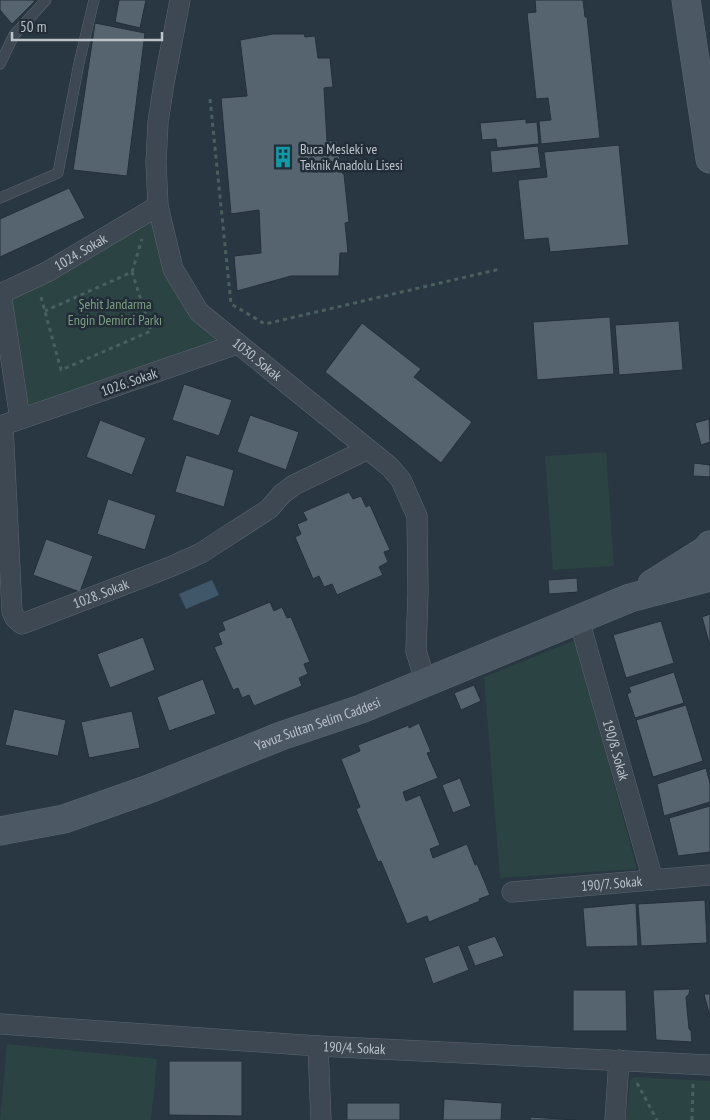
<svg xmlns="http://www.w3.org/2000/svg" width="710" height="1120" viewBox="0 0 710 1120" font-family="'PT Sans Narrow',sans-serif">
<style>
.green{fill:#2b4342}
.water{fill:#405769}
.building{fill:#55646e;stroke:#242f39}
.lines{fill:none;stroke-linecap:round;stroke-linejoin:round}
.service-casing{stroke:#5c666f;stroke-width:11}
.minor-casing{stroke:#5c666f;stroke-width:21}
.secondary-casing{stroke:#5c666f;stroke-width:29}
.path{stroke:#4a5f5e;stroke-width:3;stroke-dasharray:4 4;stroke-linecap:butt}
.service{stroke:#3d4852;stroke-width:10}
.minor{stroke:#3d4852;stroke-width:20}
.secondary{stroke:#4c5864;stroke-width:28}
.labels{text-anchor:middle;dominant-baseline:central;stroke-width:5;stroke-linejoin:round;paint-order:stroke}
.poi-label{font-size:14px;fill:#bbc3cb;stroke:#222d37;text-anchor:start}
.street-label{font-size:14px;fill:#bbc3cb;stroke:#222d37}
.park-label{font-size:14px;fill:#7ba07f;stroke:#222d37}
</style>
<rect width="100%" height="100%" fill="#293742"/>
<!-- green -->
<g class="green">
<path d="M158 206 173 269 237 344 20 419 1 293Z"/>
<path d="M606 452 614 566 553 570 545 456Z"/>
<path d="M575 640 637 869 500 878 484 677Z"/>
<path d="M7 1044 157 1059 151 1120H0Z"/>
<path d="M634 1077 710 1081V1120H626L630 1080Z"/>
</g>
<!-- water -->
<path class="water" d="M212 580 219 595 186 609 179 594Z"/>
<!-- building -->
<g class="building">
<path d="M0 0H33L35 1 12 24 0 10Z"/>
<path d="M119 0H146L140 28 115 22Z"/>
<path d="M535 0H583L585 17H587L600 138 541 144 539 121 551 120 548 98 536 99 527 13 536 12Z"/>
<path d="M95 23 145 33 127 176 73 170Z"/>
<path d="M273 34H304L305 37 315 36 318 58H330L333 87 324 88 327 141H337L342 173 344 174 349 222 345 223 348 253H340L339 276H291L237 291 234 256 261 253 259 210 231 214 221 98 247 96 240 40Z"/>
<path d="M526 119V123L537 122 539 144 497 148 496 139 482 140 480 123Z"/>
<path d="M619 145 629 245 550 252 548 238 524 240 518 180 547 177 544 152Z"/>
<path d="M538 146 541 168 492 173 490 151Z"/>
<path d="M69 188 85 218 0 257V219Z"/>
<path d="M610 317 614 374 537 380 533 322Z"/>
<path d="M679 321 683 370 619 375 615 325Z"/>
<path d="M362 323 421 369 414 377 472 422 441 463 325 372Z"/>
<path d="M184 384 232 400 219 436 172 420Z"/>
<path d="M250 415 299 432 286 470 237 452Z"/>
<path d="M709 419 710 442 701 445 695 423Z"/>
<path d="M100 420 146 438 132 475 86 457Z"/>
<path d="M186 455 234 470 224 507 175 492Z"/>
<path d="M694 463 710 465V477L693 476Z"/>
<path d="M349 492 353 499 361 496 366 507 370 505 390 550 384 552 388 562 379 567 383 575 337 595 332 584 324 587 319 576 313 579 295 537 301 534 297 524 307 520 303 512Z"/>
<path d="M108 499 156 515 145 550 97 534Z"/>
<path d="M46 539 93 556 80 592 33 575Z"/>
<path d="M577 578 578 592 549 594 548 580Z"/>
<path d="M270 602 274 611 282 607 287 618 291 617 310 662 304 664 308 674 299 678 302 686 254 706 249 695 242 698 238 688 233 690 214 647 222 644 218 633 225 630 222 622Z"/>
<path d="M710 614V646L702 617Z"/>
<path d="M661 621 674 663 626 678 613 635Z"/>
<path d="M143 637 155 670 110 688 97 654Z"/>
<path d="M674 672 684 703 635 718 627 694 631 692 629 687Z"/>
<path d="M203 679 216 714 169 731 157 697Z"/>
<path d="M474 685 481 701 461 710 454 693Z"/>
<path d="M686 705 703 761 653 777 636 720Z"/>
<path d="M14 709 66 720 58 756 5 745Z"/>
<path d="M132 711 140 748 89 758 81 722Z"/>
<path d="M419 723 431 752 427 753 438 778 403 792 406 801 420 795 440 845 430 849 433 858 467 844 475 865 477 864 490 895 479 899 480 901 429 922 427 916 407 924 381 861 378 862 356 809 360 807 341 759 360 751 358 745 409 725V728Z"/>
<path d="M706 768 710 783V802L664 816 657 784Z"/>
<path d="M460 778 471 806 453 813 442 785Z"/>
<path d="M710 806V852L678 856 669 818Z"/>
<path d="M705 900 707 943 641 946 638 904Z"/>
<path d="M636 903 638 946 586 947 583 908Z"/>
<path d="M495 936 504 956 475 966 467 946Z"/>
<path d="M459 945 469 970 433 984 424 958Z"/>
<path d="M690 989 689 994 686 997 689 1029 691 1031 692 1042 656 1040 653 990Z"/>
<path d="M573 990H626L627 1031H573Z"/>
<path d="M704 994H710V1017Z"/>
<path d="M169 1061H242V1116L169 1115Z"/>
<path d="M444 1099 502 1103 501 1120H443Z"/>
<rect x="347" y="1103" width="53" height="17"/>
<path d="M531 1117 576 1120H530Z"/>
</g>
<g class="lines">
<!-- service casing -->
<g class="service-casing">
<g id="service">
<path d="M0 64 14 35 46 0"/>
<path d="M0 198 58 173 79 63 94 0"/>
</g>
</g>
<!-- minor casing -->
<g class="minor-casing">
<g id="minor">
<path id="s1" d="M180 0 164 83 158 122 156 162 158 206 173 269 199 312 390 467 401 480 417 516 418 592 416 651 426 683"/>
<path d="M1 293 20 419"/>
<path id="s2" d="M0 294 47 272 158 206"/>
<path id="s3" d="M237 344 3 425 12 611 15 618 22 624 170 567 201 553 269 509 282 494 294 485 368 449"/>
<path id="s4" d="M579 620 653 880"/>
<path id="s5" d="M512 892 710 875"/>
<path id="s6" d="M0 1024 318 1046 710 1065"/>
<path d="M318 1046 321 1120"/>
<path d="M615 1120 619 1060"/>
</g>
</g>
<!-- secondary casing -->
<g class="secondary-casing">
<g id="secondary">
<path d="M686 0 710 159"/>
<path d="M652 584 706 550 710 545"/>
<path id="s7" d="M0 831 64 819 149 789 281 736 361 709 630 598 710 577"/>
</g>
</g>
<!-- path -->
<g class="path">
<path d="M210 99 231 304 265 324 500 269"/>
<path d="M132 272 142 239"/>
<path d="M41 297 61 370 151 331 132 272 45 311"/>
<path d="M637 1083 657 1120"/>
<path d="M692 1120 693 1083"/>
</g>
<!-- service -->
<use href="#service" class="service"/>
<!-- minor -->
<use href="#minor" class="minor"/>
<!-- secondary -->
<use href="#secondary" class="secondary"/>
</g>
<!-- icons -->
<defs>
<g id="building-bare" transform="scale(1.725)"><path d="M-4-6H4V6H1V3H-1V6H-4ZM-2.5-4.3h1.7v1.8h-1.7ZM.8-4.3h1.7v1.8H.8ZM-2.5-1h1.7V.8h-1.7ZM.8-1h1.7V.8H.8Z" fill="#0f9aa8" stroke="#222d37" stroke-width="2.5" paint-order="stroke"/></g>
</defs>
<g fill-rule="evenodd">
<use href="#building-bare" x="283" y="157"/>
</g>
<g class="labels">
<!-- poi labels -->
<g class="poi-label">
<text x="300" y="149">Buca Mesleki ve<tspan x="300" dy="16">Teknik Anadolu Lisesi</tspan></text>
</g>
<!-- street labels -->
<g class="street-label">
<text stroke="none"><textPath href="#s2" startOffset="91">1024. Sokak</textPath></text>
<text stroke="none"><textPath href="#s1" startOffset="398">1030. Sokak</textPath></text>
<text transform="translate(129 382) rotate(-19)">1026. Sokak</text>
<text stroke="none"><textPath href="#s3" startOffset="535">1028. Sokak</textPath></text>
<text stroke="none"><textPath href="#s7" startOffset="336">Yavuz Sultan Selim Caddesi</textPath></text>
<text stroke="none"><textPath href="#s4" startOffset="135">190/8. Sokak</textPath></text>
<text stroke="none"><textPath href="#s5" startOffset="100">190/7. Sokak</textPath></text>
<text stroke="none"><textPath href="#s6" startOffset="355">190/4. Sokak</textPath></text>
</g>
<!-- park labels -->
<g class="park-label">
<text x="115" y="304">Şehit Jandarma<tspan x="115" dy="16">Engin Demirci Parkı</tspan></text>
</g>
</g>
<!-- scale -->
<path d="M12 32v8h150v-8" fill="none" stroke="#bbc3cb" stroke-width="2.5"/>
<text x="20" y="32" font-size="15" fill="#bbc3cb" stroke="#222d37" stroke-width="4" paint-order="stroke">50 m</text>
</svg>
